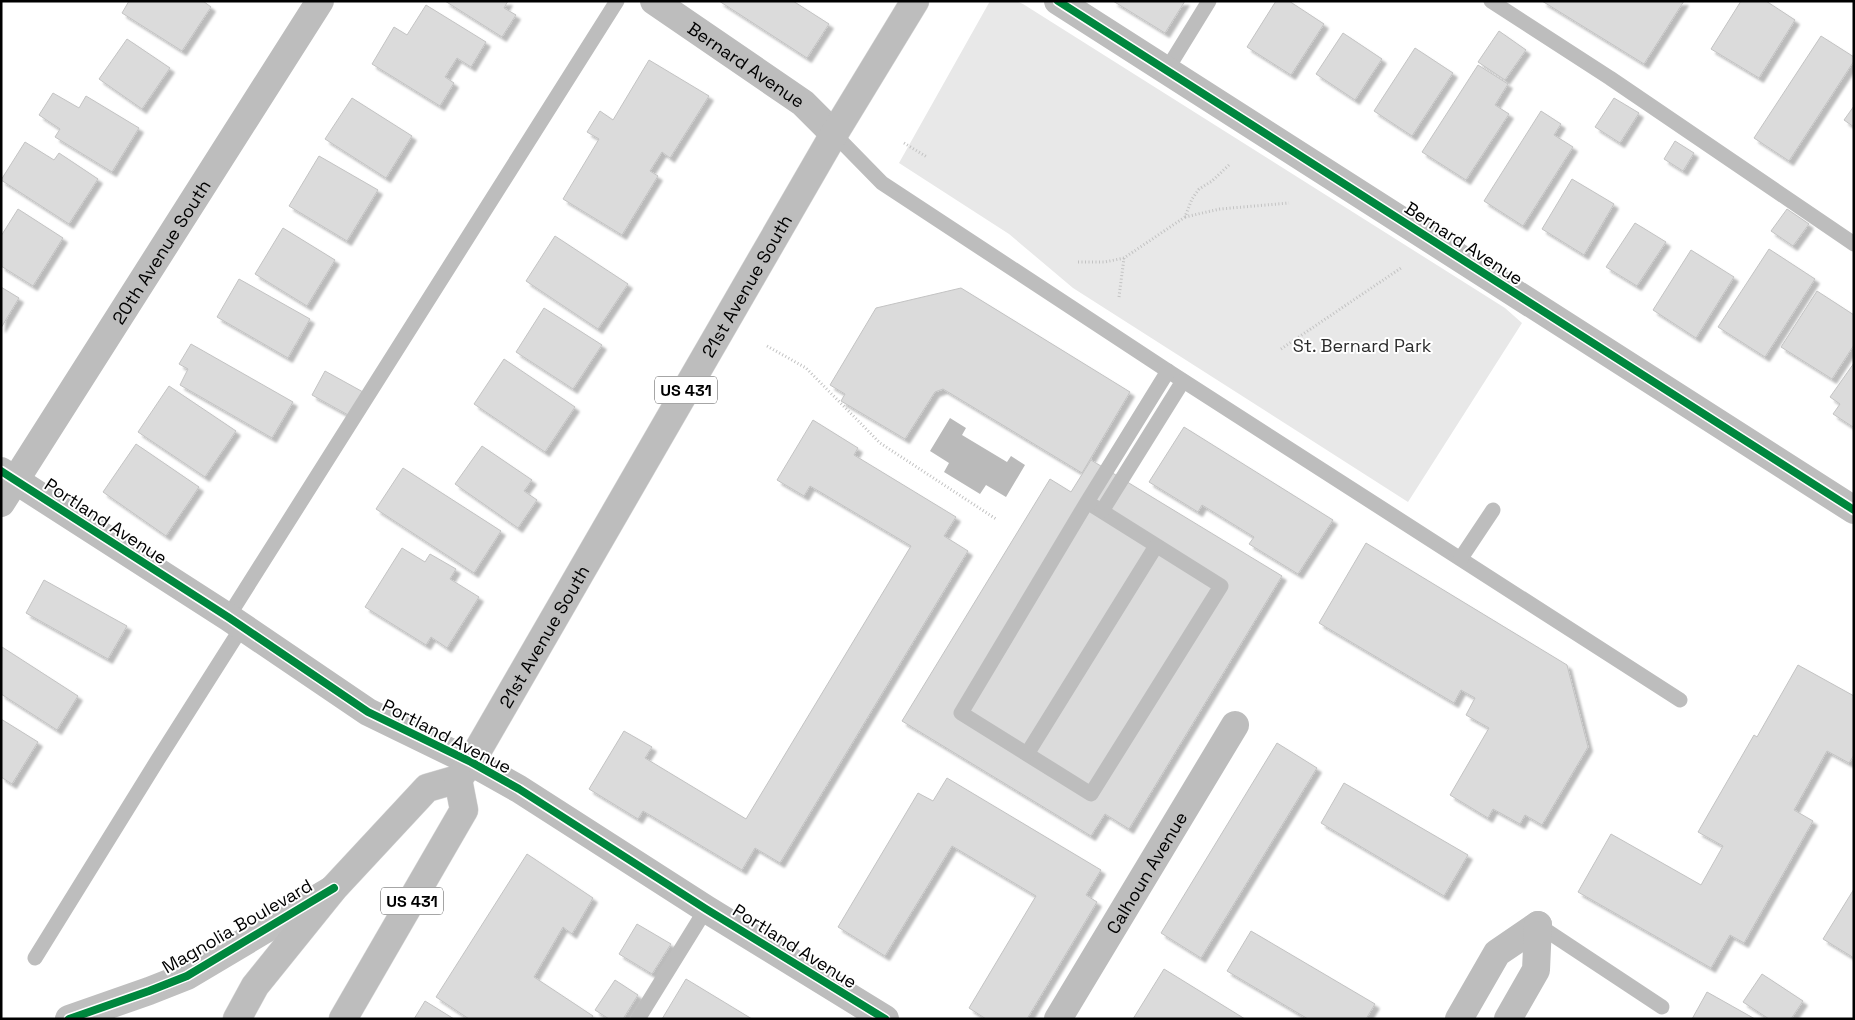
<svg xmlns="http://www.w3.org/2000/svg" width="1855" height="1020" viewBox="0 0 1855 1020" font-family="'Space Grotesk',sans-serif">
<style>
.green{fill:#e8e8e8}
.water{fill:#bababa}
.building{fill:#dbdbdb;stroke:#c3c3c3;filter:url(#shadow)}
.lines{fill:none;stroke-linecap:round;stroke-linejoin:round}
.primary-casing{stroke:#dbdbdb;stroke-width:29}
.path{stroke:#c2c2c2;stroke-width:3;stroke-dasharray:1 2.5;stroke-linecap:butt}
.service{stroke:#bdbdbd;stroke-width:15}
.minor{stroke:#bdbdbd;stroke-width:28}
.secondary{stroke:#bfbfbf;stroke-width:28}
.primary{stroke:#bdbdbd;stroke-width:28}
.cycleway-casing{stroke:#fff;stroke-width:11}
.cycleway{stroke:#00873e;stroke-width:8}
.labels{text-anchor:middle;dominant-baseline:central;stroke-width:4;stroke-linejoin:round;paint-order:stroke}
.shield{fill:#fff;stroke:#4c4c4c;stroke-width:1}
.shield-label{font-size:16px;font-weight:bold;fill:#000}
.street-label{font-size:18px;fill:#000;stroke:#fff}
.park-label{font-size:18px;fill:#2c2c2c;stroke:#fff}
</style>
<defs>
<filter id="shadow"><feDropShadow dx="4.5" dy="4.5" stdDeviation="1" flood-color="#0004"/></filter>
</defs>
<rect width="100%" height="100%" fill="#fff"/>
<!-- green -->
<path class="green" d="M990 1H1016L1023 4 1505 308 1522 323 1408 502 1073 288 1009 234 899 163Z"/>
<!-- water -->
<path class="water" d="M950 418 966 428 962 435 1007 462 1011 456 1025 465 1006 497 986 485 980 494 944 472 949 463 930 451Z"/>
<!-- building -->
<g class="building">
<path d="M129 1H203L211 7 182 51 122 13Z"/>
<path d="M445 1H508L504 8 516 15 502 37Z"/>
<path d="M719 1H793L829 24 807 58Z"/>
<path d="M1113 1H1185L1165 33Z"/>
<path d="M1276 1H1289L1324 24 1291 75 1247 47Z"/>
<path d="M1542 1H1684L1644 64Z"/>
<path d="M1741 1H1766L1795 20 1759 78 1711 49Z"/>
<path d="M426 5 486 42 471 67 457 58 445 77 454 83 440 106 372 64 394 27 407 35Z"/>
<path d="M1499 31 1526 50 1505 80 1478 62Z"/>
<path d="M1343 33 1382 59 1355 100 1316 74Z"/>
<path d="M1821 36 1854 57V61L1789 161 1754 138Z"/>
<path d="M127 39 170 68 142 109 99 79Z"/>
<path d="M1415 48 1453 73 1412 136 1374 111Z"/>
<path d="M649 60 709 96 670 158 662 152 650 171 658 176 622 235 563 199 599 139 587 132 600 111 613 120Z"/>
<path d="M1478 65 1508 84 1495 105 1509 114 1466 180 1422 152Z"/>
<path d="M53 93 79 108 86 96 139 128 112 172 55 137 60 129 39 115Z"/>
<path d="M352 98 412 136 386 178 325 139Z"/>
<path d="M1614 98 1639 113 1620 143 1595 127Z"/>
<path d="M1854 106V127L1844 120Z"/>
<path d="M1541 111 1561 124 1554 135 1573 147 1523 226 1484 201Z"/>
<path d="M1675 141 1694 153 1683 171 1664 159Z"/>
<path d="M25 142 54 160 59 153 98 179 69 224 1 180Z"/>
<path d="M319 156 378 190 347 241 289 206Z"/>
<path d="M1572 179 1614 204 1584 255 1542 229Z"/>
<path d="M18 209 63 238 33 286 1 266V236Z"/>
<path d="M1787 209 1809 224 1793 246 1771 231Z"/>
<path d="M1635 223 1666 242 1637 286 1606 267Z"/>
<path d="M283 228 335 260 307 306 255 274Z"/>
<path d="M555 236 628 284 598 329 526 281Z"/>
<path d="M1769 249 1815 279 1765 357 1718 327Z"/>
<path d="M1691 250 1734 277 1696 338 1653 310Z"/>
<path d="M239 279 310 319 288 358 217 317Z"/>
<path d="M1 287 19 298 1 328Z"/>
<path d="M961 288 1130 392 1082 473 943 389 935 392 905 439 841 401 845 394 830 385 876 308Z"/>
<path d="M1817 291 1854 315V345L1832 379 1781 347Z"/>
<path d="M544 308 602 345 573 389 516 352Z"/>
<path d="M191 344 293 402 272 438 180 385 188 369 179 364Z"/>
<path d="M504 359 575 407 545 452 474 404Z"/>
<path d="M1854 363V427H1853L1833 414 1840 404 1830 397Z"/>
<path d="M325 371 363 392 350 416 312 395Z"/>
<path d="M169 386 236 431 205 477 138 432Z"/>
<path d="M813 420 858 448 854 455 956 517 944 536 968 551 780 863 755 848 742 870 643 811 638 819 589 789 624 731 652 747 645 758 746 819 911 546 810 486 804 496 777 480Z"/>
<path d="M1184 427 1333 520 1298 574 1249 544 1254 537 1202 505 1198 512 1149 482Z"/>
<path d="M136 444 199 487 166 536 103 492Z"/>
<path d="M482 446 532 480 524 491 537 500 518 528 455 484Z"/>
<path d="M1091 460 1282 576 1129 829 1105 814 1091 836 902 721 1050 479 1071 492Z"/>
<path d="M403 468 501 531 474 573 376 509Z"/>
<path d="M1366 543 1567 665 1588 747 1542 825 1525 815 1520 824 1493 809 1488 818 1450 795 1489 728 1466 715 1475 698 1461 690 1454 703 1319 623Z"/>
<path d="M402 548 425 562 430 554 456 569 450 579 479 597 447 648 431 637 426 645 365 607Z"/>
<path d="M44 580 127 626 108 659 26 613Z"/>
<path d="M2 647 78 696 57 730 1 694Z"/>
<path d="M1798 665 1854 696V755L1849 763 1827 751 1794 810 1813 821 1744 943 1730 935 1711 968 1578 892 1611 834 1701 885 1723 846 1698 832 1754 735 1757 737Z"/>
<path d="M1 719 38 742 12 784 1 777Z"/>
<path d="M1277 743 1317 768 1201 958 1161 933Z"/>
<path d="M947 778 1101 870 1086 895 1097 902 1027 1019H986L969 1008 1036 896 952 846 885 956 838 927 918 793 933 801Z"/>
<path d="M1344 783 1468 855 1444 896 1321 823Z"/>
<path d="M527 854 593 898 572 934 563 927 534 977 593 1016 591 1019H469L436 997Z"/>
<path d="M1854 889V958L1823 939Z"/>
<path d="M637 924 671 944 652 974 619 954Z"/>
<path d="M1251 931 1375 1004 1366 1019H1308L1227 971Z"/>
<path d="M1164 969 1245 1019H1133Z"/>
<path d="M1762 974 1803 1001 1791 1019H1769L1743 1002Z"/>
<path d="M686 979 752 1019H662Z"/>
<path d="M615 980 638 995 623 1019H609L595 1010Z"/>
<path d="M1707 992 1755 1019H1692Z"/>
<path d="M425 1001 454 1019H414Z"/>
</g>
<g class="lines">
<!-- primary casing -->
<g class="primary-casing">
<g id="primary">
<path id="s4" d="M237 1019 255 986 334 888 427 788 458 779 471 762 834 134 915 1"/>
<path d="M343 1019 464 810 458 779"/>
</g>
</g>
<!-- path -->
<g class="path">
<path d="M904 143 927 157"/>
<path d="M1185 217 1220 209 1289 203"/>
<path d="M1078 262H1105L1124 258 1185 217 1192 199 1199 189 1212 181 1229 165"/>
<path d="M1119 297 1124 258"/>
<path d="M767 346 806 368 880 443 996 519"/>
<path d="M1281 349 1401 268"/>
</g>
<!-- service -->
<g class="service">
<path d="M1491 1 1610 78 1854 244"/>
<path d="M1166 71 1209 1"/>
<path d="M834 134 882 183 1168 371 1680 700"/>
<path d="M1087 502 1221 586 1091 794 961 713 1087 502 1168 371"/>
<path d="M1102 511 1183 381"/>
<path d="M1461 558 1493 510"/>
<path d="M228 617 617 1"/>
<path d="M1027 754 1156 546"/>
<path d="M1538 925 1662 1007"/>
<path d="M35 958 157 761 242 627"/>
<path d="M638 1019 706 909"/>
</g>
<!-- minor -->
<g class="minor">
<path id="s1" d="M654 1 803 103 834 134"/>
<path d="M1058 1 1854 510"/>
<path d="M1 471 228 617 368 712 471 762 519 789 706 909 885 1019"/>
<path id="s2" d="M1 503 320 1"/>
<path id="s3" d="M1058 1019 1235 725"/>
<path d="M1459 1019 1497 953 1538 925"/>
<path d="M1508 1019 1536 970 1538 925"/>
</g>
<!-- secondary -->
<path class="secondary" d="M69 1019 149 991 187 976 333 889"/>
<!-- primary -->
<use href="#primary" class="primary"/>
<!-- cycleway casing -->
<g class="cycleway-casing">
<g id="cycleway">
<path d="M1058 1 1854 510"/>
<path d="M1 471 228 617 368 712 471 762 519 789 706 909 885 1019"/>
<path d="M69 1019 149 991 187 976 334 888"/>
</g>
</g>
<!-- cycleway -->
<use href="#cycleway" class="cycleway"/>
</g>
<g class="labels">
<!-- shield labels -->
<g class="shield">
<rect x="655" y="376.5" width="62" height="27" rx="4"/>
<rect x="381" y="887.5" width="62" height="27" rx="4"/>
</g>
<g class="shield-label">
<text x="686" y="390">US 431</text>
<text x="412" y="901">US 431</text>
</g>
<!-- street labels -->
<g class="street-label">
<text stroke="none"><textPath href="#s1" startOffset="112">Bernard Avenue</textPath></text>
<text transform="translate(1464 243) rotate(33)">Bernard Avenue</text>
<text stroke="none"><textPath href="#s2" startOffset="298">20th Avenue South</textPath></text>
<text stroke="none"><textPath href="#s4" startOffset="904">21st Avenue South</textPath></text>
<text transform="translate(106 521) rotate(33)">Portland Avenue</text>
<text stroke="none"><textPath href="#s4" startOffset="499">21st Avenue South</textPath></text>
<text transform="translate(447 736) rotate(27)">Portland Avenue</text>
<text stroke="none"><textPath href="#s3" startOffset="171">Calhoun Avenue</textPath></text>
<text transform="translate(237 926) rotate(-30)">Magnolia Boulevard</text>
<text transform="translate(795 946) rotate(32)">Portland Avenue</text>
</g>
<!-- park labels -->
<g class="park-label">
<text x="1362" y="345">St. Bernard Park</text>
</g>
</g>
<!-- border -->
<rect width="1855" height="1020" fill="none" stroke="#000000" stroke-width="5"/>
</svg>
